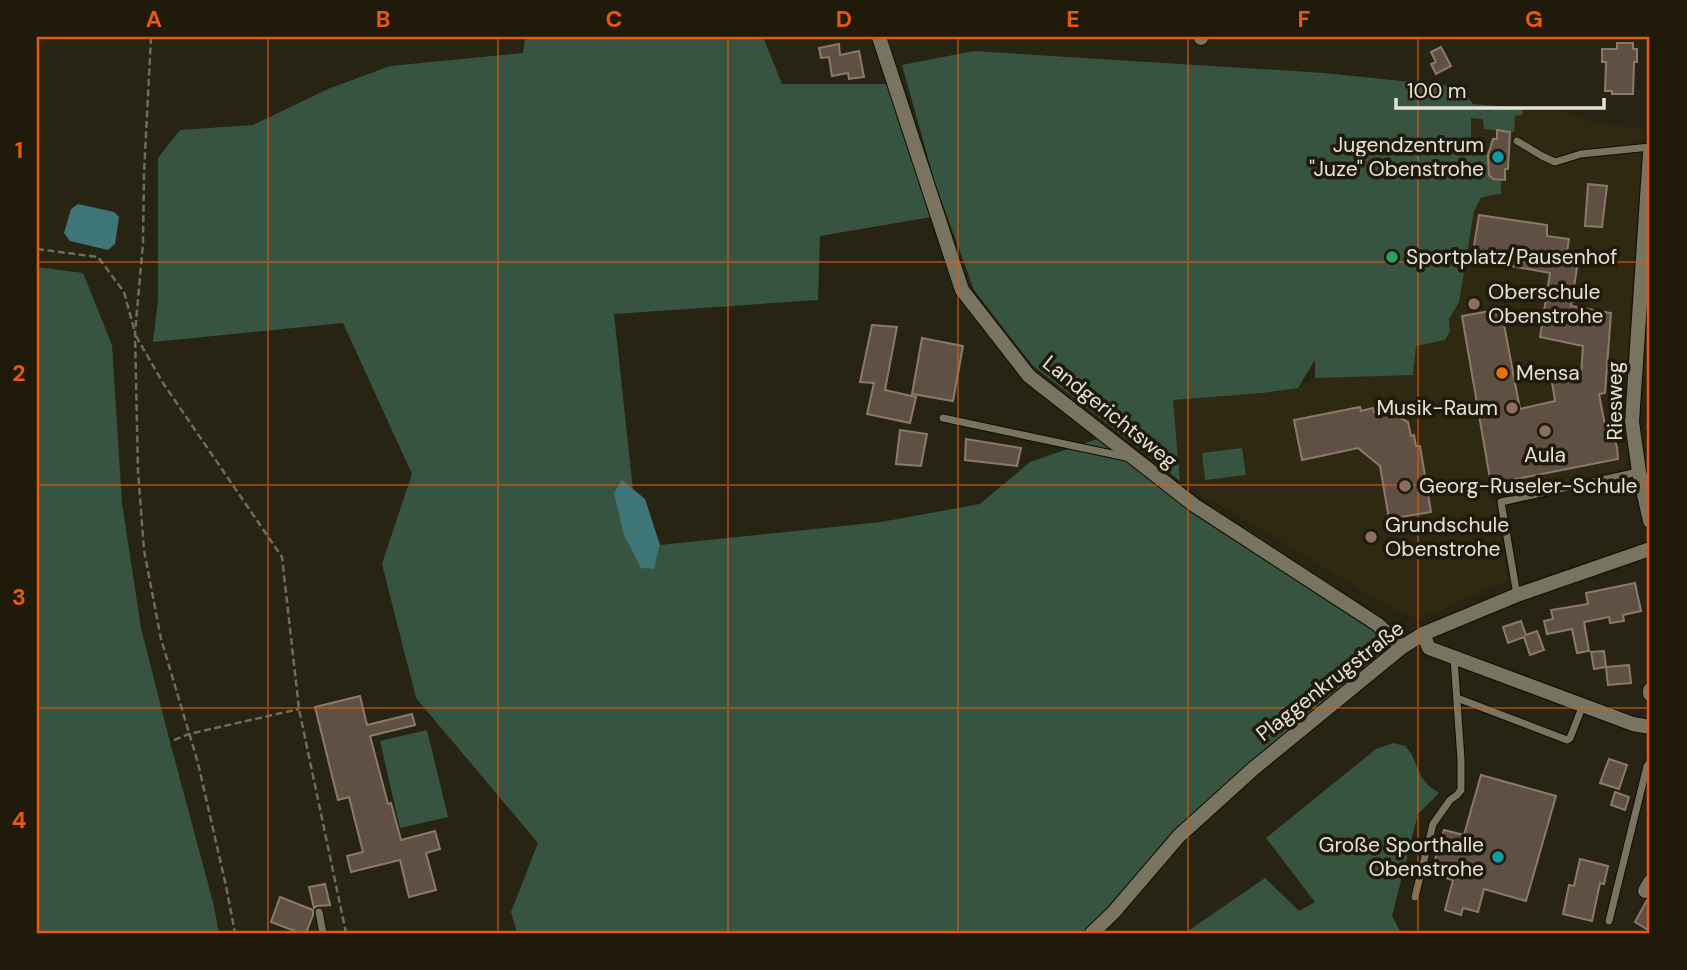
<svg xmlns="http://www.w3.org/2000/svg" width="1687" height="970" viewBox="0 0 1687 970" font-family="'DM Sans',sans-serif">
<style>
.built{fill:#2f2911}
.green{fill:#365440}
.water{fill:#3e7577}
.building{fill:#605043;stroke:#8b7a6c;stroke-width:2}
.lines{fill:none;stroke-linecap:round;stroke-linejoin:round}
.lane-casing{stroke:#110d01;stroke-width:9}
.street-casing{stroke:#110d01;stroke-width:16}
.path{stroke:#6f6c5d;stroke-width:2.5;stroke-dasharray:7 3.5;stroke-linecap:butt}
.lane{stroke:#797460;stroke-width:7}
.street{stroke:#797460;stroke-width:14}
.grid{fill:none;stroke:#e8590c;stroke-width:2;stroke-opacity:0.55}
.culture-dot{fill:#0f9aa8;stroke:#1f1a0a;stroke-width:2.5}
.leisure-dot{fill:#2e9e5b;stroke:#1f1a0a;stroke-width:2.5}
.education-dot{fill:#8d6e63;stroke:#1f1a0a;stroke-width:2.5}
.food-dot{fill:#e8710a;stroke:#1f1a0a;stroke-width:2.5}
.labels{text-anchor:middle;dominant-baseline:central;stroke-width:7;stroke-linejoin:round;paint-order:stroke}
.poi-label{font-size:21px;fill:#e5e2d7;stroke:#1f1a0a;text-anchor:start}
.street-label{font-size:21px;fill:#e5e2d7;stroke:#1f1a0a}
.neatline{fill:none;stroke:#e8590c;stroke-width:2.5}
.grid-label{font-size:23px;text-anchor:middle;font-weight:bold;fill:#e8590c}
</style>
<rect width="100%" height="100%" fill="#282413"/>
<!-- built -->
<path class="built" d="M1324 73 1460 87 1473 104 1565 111 1593 123 1645 130 1634 254 1623 422 1628 468 1493 495 1508 580 1421 618 1403 615 1180 481 1173 400 1263 393 1298 388 1315 378Z"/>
<!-- green -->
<g class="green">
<path d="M525 37H763L782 84H887L937 216 820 236 818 300 614 314 633 489 654 568 660 545 881 522 980 504 1030 462 1106 436 1402 647 1253 769 1092 933H517L511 912 538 843 416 698 382 564 412 474 343 323 153 342 158 300V158L180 130 253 125 328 89 390 66 523 53Z"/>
<path d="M974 51 1324 73 1460 87 1473 104 1523 108 1522 115 1515 116 1514 132 1484 129 1483 119 1471 118V152L1488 155 1489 175 1493 179 1501 180V194L1492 195 1481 198 1474 211 1459 302 1449 319 1450 331 1445 340 1416 346 1413 375 1315 378V360L1298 388 1263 393 1173 400 1180 481 1032 365 974 290 935 183 902 65Z"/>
<path d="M37 267 83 273 112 345 122 503 141 628 171 746 213 902 219 933H37Z"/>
<path d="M1242 448 1246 475 1205 480 1202 453Z"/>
<path d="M427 730 448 817 400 828 380 741Z"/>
<path d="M1393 743 1405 746 1411 753 1422 778 1429 786 1439 793 1418 814 1392 916 1401 933H1185L1265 878 1299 911 1315 902 1266 838 1376 749Z"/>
</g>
<!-- water -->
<g class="water">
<path d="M78 204 114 212 119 217 115 244 108 250 70 241 64 233 71 209Z"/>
<path d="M622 480 645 499 660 545 654 569 641 568 624 535 614 493Z"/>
</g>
<!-- building -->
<g class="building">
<path d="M1617 43H1633V49H1637V62H1634L1633 94H1612V91H1605L1606 62H1602V49H1617Z"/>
<path d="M839 44 840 55 859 51 864 77 849 79 848 73 832 76 829 57 821 58 819 48Z"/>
<path d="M1441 47 1451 66 1436 74 1431 64 1436 62 1431 52Z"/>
<path d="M1497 130 1510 132 1508 169H1505V180L1493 179 1489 175 1488 155 1493 139H1497Z"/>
<path d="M1588 184 1607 186 1602 227 1585 226Z"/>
<path d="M1479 215 1547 225V236L1569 239 1566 259 1578 261 1571 306 1611 313 1605 393 1599 394 1607 436 1613 434 1617 447 1618 459 1496 483 1490 479 1462 316 1501 309 1520 409 1555 401 1552 382 1581 375 1583 346 1540 337 1550 273 1472 259Z"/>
<path d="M872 325 897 327 885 390 916 397 910 423 867 414 874 383 860 382Z"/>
<path d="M922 338 963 346 953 401 912 394Z"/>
<path d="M1360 407 1361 411 1373 408 1374 412 1386 410 1408 422 1411 436 1414 435 1416 446H1420L1431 512 1389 519 1380 466 1358 448 1302 460 1294 420Z"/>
<path d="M900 430 927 434 921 466 896 464Z"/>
<path d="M966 439 1021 448 1017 466 965 460Z"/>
<path d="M1635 583 1641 611 1623 615 1624 621 1610 623 1609 617 1584 622 1589 651 1577 653 1572 629 1547 634 1544 621 1553 619 1551 610 1588 604 1586 593Z"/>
<path d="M1521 621 1526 635 1537 631 1544 650 1530 655 1524 637 1508 643 1503 627Z"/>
<path d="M1604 651 1606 667 1594 669 1591 652Z"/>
<path d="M1629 665 1631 683 1608 685 1606 667Z"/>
<path d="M360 696 367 725 412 714 415 725 370 736 388 804 391 803 401 840 435 831 440 849 426 853 436 890 409 897 400 860 351 872 347 856 363 852 349 797 338 800 315 707Z"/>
<path d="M1609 759 1627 765 1619 789 1600 783Z"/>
<path d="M1481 775 1556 796 1526 901 1484 889 1478 912 1463 908 1461 915 1445 910 1453 880 1431 874 1444 830 1464 835Z"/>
<path d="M1615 792 1629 797 1625 810 1611 805Z"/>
<path d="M1580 859 1608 866 1604 884 1600 883 1592 921 1563 914 1569 885 1574 886Z"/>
<path d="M325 884 330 905 317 906 314 908 309 887Z"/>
<path d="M280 897 313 910V915L306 933H300L271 922Z"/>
<path d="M1650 899V931L1635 922 1647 900Z"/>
</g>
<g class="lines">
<!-- lane casing -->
<g class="lane-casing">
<g id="lane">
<path d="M1517 141 1542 156 1555 162 1581 154 1650 147"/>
<path d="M943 418 1126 457"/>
<path d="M1517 595 1501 502 1638 472"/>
<path d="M1457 698 1567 740 1570 738 1583 705"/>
<path d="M1415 897 1433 824 1450 800 1457 795 1461 790V760L1454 658"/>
<path d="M319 912 323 933"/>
<path d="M1609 921 1647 766 1650 762"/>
</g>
</g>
<!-- street casing -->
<g class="street-casing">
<g id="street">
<path d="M879 37 962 290 1029 376 1194 505 1377 624 1402 647"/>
<path d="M1201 38V37"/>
<path d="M1650 153 1632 422 1639 472 1650 521"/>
<path d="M1423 634 1429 648 1633 724 1650 727"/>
<path d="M1650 690V694"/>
<path d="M1645 891 1650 882"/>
<path d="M1092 933 1113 913 1179 836 1253 769 1402 647 1423 634 1517 595 1650 549"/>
</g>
</g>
<!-- path -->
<g class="path">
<path d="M151 37 144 173 143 243 135 333 138 471 144 550 161 639 198 763 226 886 235 933"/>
<path d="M37 249 98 257 124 292 134 329"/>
<path d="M136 336 163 383 282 557 299 709 346 933"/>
<path d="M174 740 189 734 299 709"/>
</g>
<!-- lane -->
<use href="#lane" class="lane"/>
<!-- street -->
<use href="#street" class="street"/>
</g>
<!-- grid -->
<path class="grid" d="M268 37V933M498 37V933M728 37V933M958 37V933M1188 37V933M1418 37V933M37 262H1650M37 485H1650M37 708H1650"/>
<!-- markers -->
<g class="culture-dot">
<circle cx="1498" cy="157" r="7"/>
<circle cx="1498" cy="857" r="7"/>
</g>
<circle class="leisure-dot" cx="1392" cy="257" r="7"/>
<g class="education-dot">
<circle cx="1474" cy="304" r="7"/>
<circle cx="1512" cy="408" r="7"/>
<circle cx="1545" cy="431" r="7"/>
<circle cx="1405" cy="486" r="7"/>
<circle cx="1371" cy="537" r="7"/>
</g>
<circle class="food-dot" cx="1502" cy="373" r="7"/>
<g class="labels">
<!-- poi labels -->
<g class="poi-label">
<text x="1484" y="145" text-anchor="end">Jugendzentrum<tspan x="1484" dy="24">"Juze" Obenstrohe</tspan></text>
<text x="1406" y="257">Sportplatz/Pausenhof</text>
<text x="1488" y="292">Oberschule<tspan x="1488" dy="24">Obenstrohe</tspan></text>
<text x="1516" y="373">Mensa</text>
<text x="1498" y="408" text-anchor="end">Musik-Raum</text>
<text x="1545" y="455" text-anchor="middle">Aula</text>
<text x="1419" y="486">Georg-Ruseler-Schule</text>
<text x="1385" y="525">Grundschule<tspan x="1385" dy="24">Obenstrohe</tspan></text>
<text x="1484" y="845" text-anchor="end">Große Sporthalle<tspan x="1484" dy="24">Obenstrohe</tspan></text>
</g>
<!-- street labels -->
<g class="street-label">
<text transform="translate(1615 401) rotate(-90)">Riesweg</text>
<text transform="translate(1110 412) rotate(39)">Landgerichtsweg</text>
<text transform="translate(1330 681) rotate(-38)">Plaggenkrugstraße</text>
</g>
</g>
<!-- border -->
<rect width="1687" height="970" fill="none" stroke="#1f1a0a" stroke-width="77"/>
<!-- scale -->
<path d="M1396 98v10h208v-10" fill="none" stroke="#e5e2d7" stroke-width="3.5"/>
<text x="1407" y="98" font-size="21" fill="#e5e2d7" stroke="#1f1a0a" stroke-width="5" paint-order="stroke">100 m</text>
<rect x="38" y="38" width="1610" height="894" class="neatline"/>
<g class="grid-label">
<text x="154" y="27">A</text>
<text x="383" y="27">B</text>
<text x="614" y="27">C</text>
<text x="844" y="27">D</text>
<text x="1073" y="27">E</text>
<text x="1304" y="27">F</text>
<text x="1534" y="27">G</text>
<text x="19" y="158">1</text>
<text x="19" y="381">2</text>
<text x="19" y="605">3</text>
<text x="19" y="828">4</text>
</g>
</svg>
